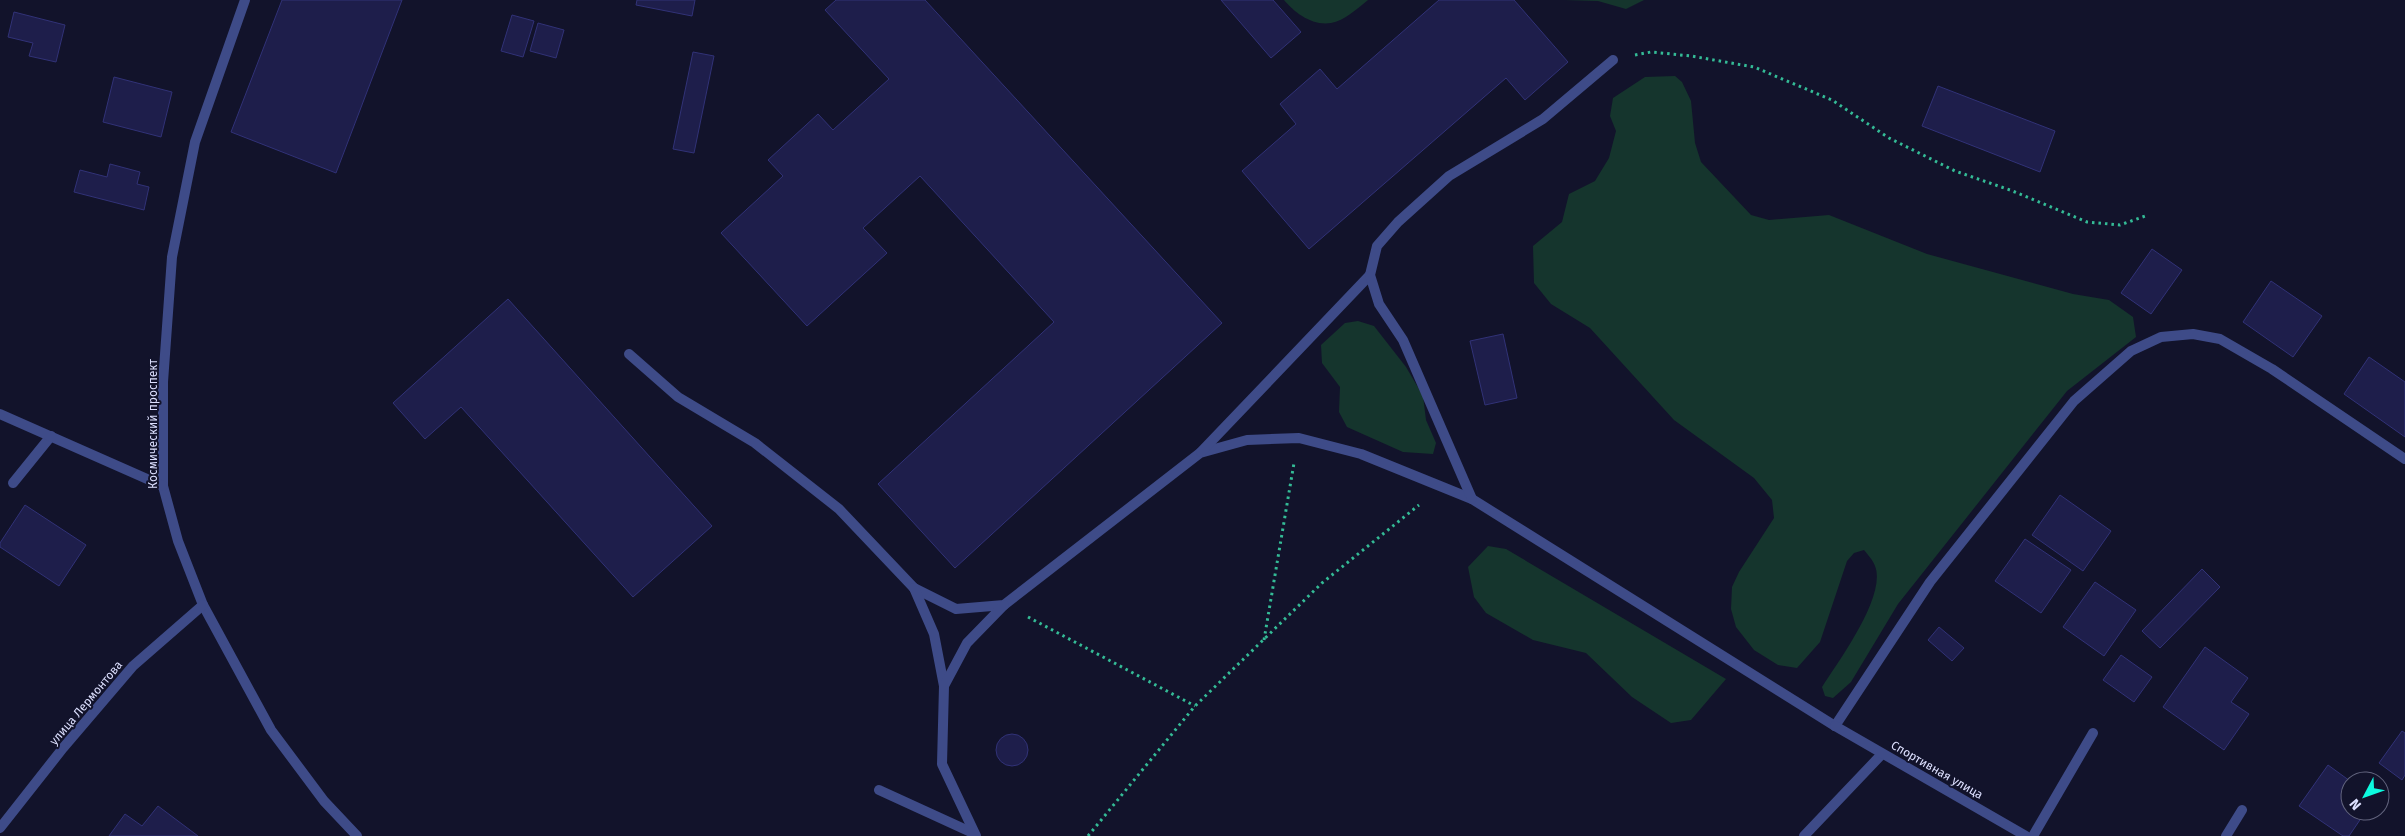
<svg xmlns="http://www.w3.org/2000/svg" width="2405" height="836" viewBox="0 0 2405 836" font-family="'Fira Sans',sans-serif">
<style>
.green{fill:#15352d}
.building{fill:#1e1e4b;stroke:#313277}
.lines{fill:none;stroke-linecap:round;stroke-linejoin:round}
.path{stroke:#34bb96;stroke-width:3;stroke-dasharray:2.5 4;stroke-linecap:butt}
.service{stroke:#3e4b88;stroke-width:10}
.minor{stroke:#3e4b88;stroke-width:10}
.tertiary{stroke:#3e4b88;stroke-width:10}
.labels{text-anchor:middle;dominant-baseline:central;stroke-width:4;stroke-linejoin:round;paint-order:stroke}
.street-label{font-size:12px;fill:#dcdffe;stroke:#12132b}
</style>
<rect width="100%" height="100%" fill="#12132b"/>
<!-- green -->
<g class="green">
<path d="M1284 0H1368C1358 8 1344 21 1331 23 1312 26 1295 13 1284 0Z"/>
<path d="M1564 0H1644L1626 9 1598 1Z"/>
<path d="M1675 76 1682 82 1691 101 1695 143 1701 162 1751 215 1769 220 1829 215 1927 254 2073 294 2109 300 2133 317 2136 337 2067 391 1898 604 1851 682 1833 698 1825 696 1822 687C1838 662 1887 596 1875 566 1873 560 1867 554 1864 550L1854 553 1847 561 1820 642 1797 668 1778 665 1754 650 1736 627 1731 609 1732 587 1739 572 1774 518 1772 500 1754 478 1674 420 1590 328 1551 304 1534 283 1533 246 1562 222 1569 194 1595 181 1609 158 1616 131 1610 116 1613 98 1645 77Z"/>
<path d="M1358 321 1374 326 1406 367 1423 396 1426 420 1436 443 1433 454 1403 452 1347 427 1339 412 1340 387 1322 363 1321 345 1345 323Z"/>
<path d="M1488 546 1506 549 1726 679 1691 720 1671 723 1632 697 1586 653 1533 640 1486 613 1474 597 1468 567Z"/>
</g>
<!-- building -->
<g class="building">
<path d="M282 0H402L336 173 231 132Z"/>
<path d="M637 0H695L692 16 636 5Z"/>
<path d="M836 0H925L1222 323 955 568 878 484 1054 322 920 176 863 228 887 253 807 326 721 233 783 176 768 160 818 114 833 130 889 79 825 10Z"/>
<path d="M1221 0H1273L1301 32 1271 58Z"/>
<path d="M1439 0H1514L1568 62 1525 100 1506 78 1309 249 1242 171 1296 124 1280 104 1320 69 1337 89Z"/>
<path d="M14 12 65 25 56 62 29 56 33 43 8 37Z"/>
<path d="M512 15 534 21 523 57 501 51Z"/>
<path d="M538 23 564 30 556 58 530 51Z"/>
<path d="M693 52 714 56 694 153 673 149Z"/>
<path d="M114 77 172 92 161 137 103 122Z"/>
<path d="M1938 86 2055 131 2040 172 1922 126Z"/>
<path d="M110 164 140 172 137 184 149 187 144 210 74 192 80 170 107 177Z"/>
<path d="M2152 249 2182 270 2151 314 2121 293Z"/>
<path d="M2271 281 2322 316 2293 357 2243 322Z"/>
<path d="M508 299 712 526 633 597 461 407 425 439 393 403Z"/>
<path d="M1503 334 1517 398 1485 405 1470 341Z"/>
<path d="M2369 357 2405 382V437L2344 394Z"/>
<path d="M2060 495 2111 531 2083 571 2032 535Z"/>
<path d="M25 505 86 545 59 586 0 547V543Z"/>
<path d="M2025 539 2071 570 2041 613 1995 581Z"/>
<path d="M2202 569 2220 587 2160 648 2142 631Z"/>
<path d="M2095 582 2136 610 2104 656 2063 627Z"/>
<path d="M1939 627 1964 648 1952 661 1928 640Z"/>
<path d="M2205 647 2248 678 2231 702 2249 714 2224 750 2163 707Z"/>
<path d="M2121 655 2152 677 2134 702 2103 680Z"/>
<path d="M2402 731 2405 733V775L2402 780 2379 763Z"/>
<circle cx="1012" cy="750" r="16"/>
<path d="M2328 765 2350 781V811H2366L2349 836H2343L2299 806Z"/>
<path d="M158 806 198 836H109L125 814 142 826Z"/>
</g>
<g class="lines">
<!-- path -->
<g class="path">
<path d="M1635 55 1651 52 1691 56 1754 67 1832 100 1889 138 1955 171 2010 190 2087 222 2120 225 2148 215"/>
<path d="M1028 617 1195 706"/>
<path d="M1264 640 1294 463"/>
<path d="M1088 836 1195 706 1322 583 1419 505"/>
</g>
<!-- service -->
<g class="service">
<path d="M629 354 678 397 755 443 839 509 914 588 956 609 1004 605 1200 453 1247 440 1299 438 1361 454 1472 499 1835 726"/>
<path d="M1201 452 1370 275"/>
<path d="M13 483 51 436"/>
<path d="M1472 499 1403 340 1379 304 1370 275 1377 246 1398 222 1449 176 1543 119 1613 60"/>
<path d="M914 588 934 634 944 686"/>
<path d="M879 790 973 833"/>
<path d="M976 836 942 764 944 686 967 643 1004 605"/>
<path d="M2033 836 2093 733"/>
<path d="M2226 836 2242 810"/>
</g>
<!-- minor -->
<g class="minor">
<path d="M245 0 195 142 172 257 163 382V486L178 541 203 605 271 730 324 801 357 836"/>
<path d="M0 414 163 486"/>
<path d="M1835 726 1930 582 2074 401 2131 351 2161 337 2193 334 2220 339 2272 369 2405 459"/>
<path d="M0 828 63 748 133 666 203 605"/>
<path d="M1804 836 1882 754"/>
</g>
<!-- tertiary -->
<path class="tertiary" d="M1835 726 2026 836"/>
</g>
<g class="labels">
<!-- street labels -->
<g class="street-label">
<text transform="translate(153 424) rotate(-90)">Космический проспект</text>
<text transform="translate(86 703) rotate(-50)">улица Лермонтова</text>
<text transform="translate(1937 770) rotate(30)">Спортивная улица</text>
</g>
</g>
<!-- north arrow -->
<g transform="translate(2365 796) rotate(229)"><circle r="24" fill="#12132b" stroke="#63657f"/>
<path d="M0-4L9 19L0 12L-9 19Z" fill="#0dfadf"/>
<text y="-8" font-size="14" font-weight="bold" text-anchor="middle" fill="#dcdffe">N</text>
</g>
</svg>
